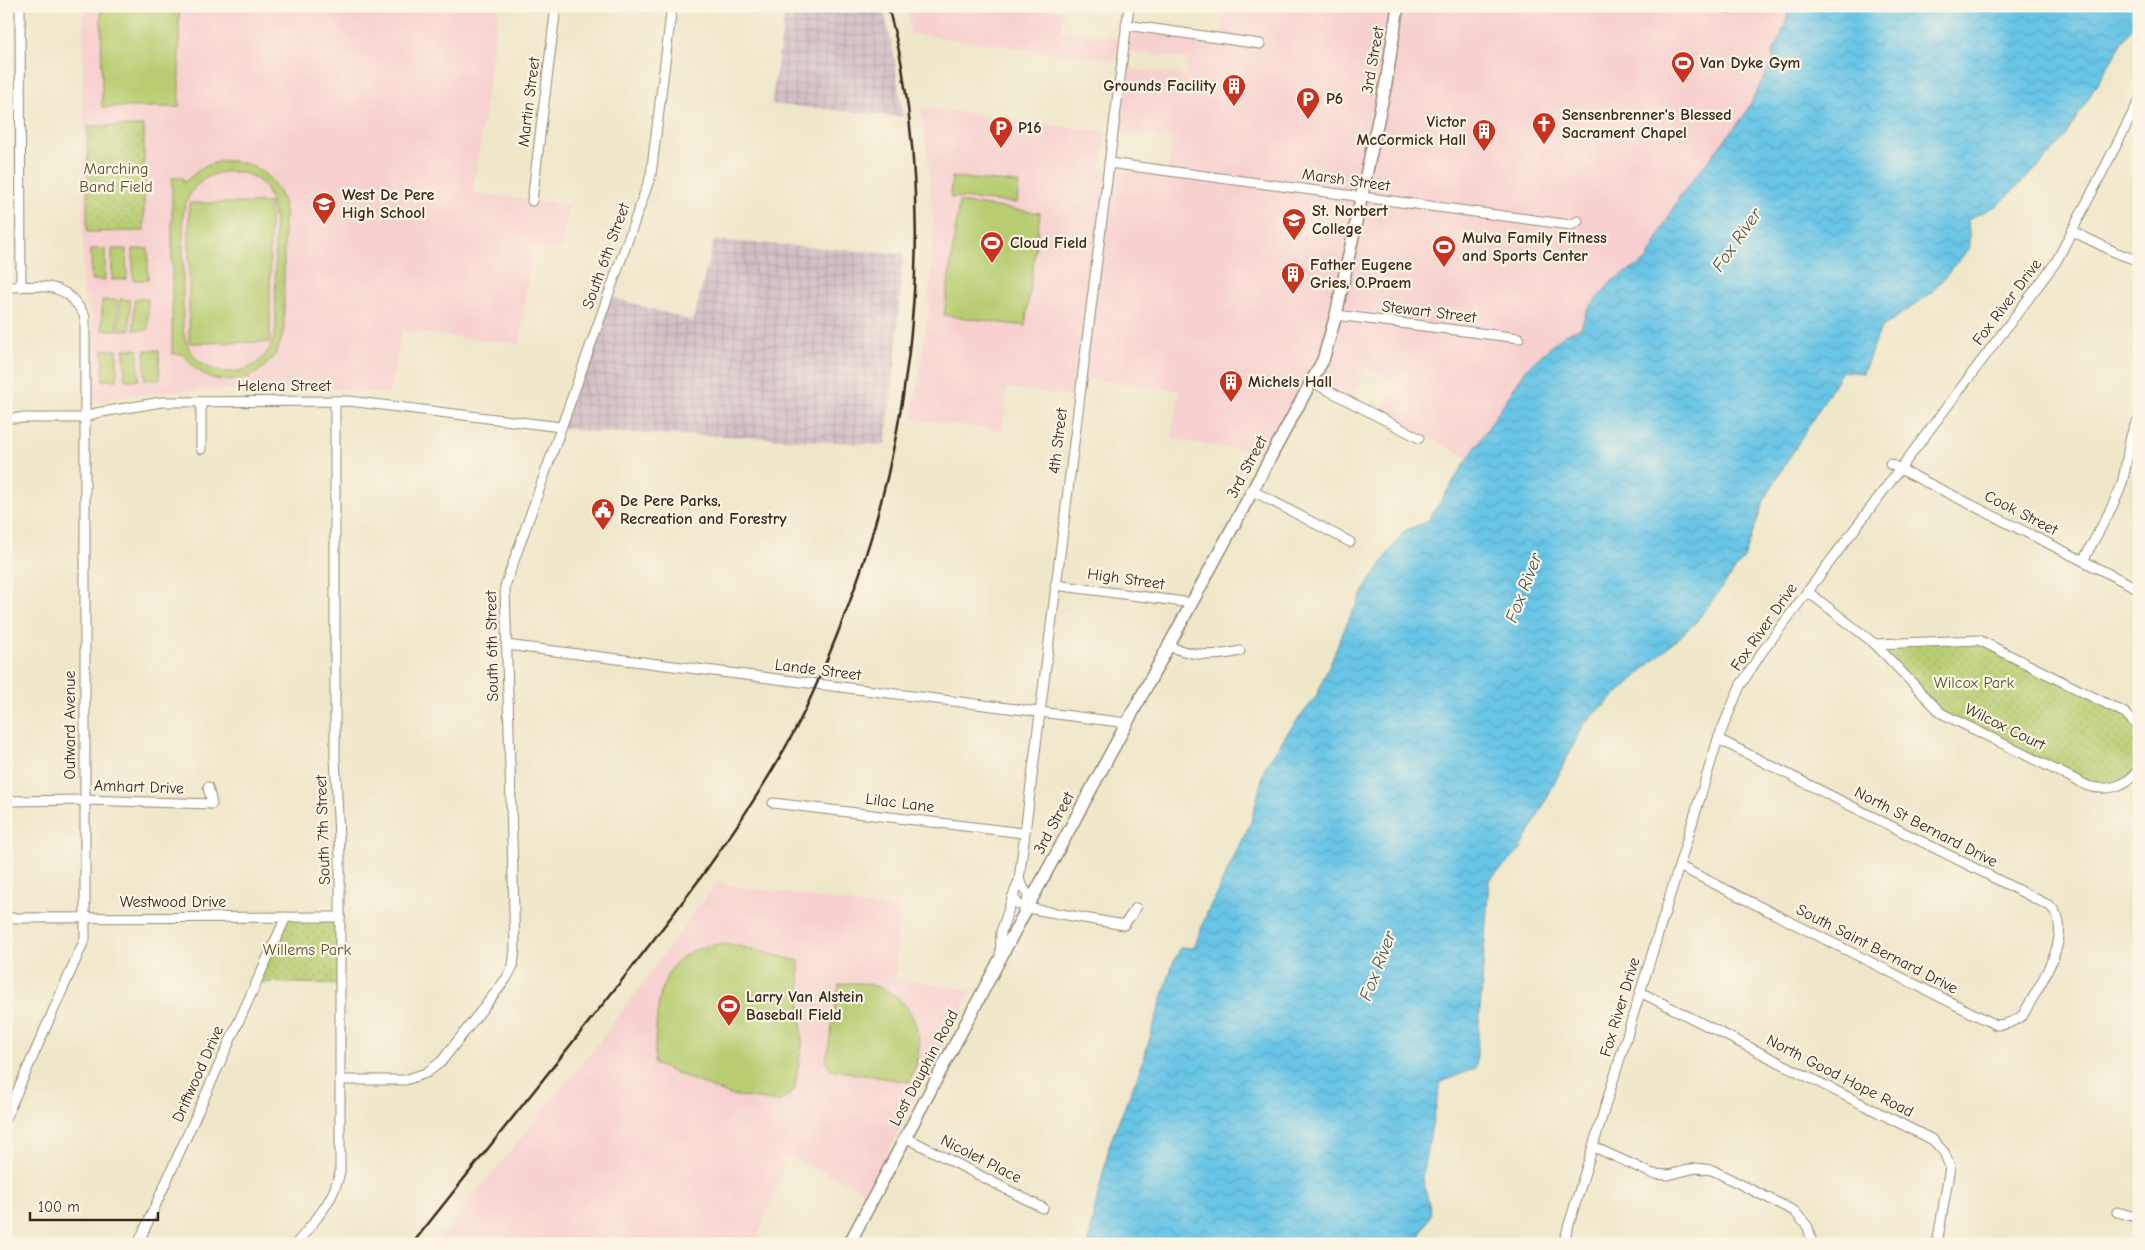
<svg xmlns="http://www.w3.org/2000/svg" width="2145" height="1250" viewBox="0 0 2145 1250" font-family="'Comic Neue',sans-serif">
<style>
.built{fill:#f7d0cf}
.industrial{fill:url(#industrial-grid)}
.grass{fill:url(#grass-dots);stroke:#7a7c48}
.garden{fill:#b8cd72;stroke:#7a7c48;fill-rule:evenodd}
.water{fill:url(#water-waves);stroke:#527882}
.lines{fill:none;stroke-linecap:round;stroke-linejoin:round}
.minor-casing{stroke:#958874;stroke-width:11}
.major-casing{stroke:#958874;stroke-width:14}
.minor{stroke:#fff;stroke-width:9}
.major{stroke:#fff;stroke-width:11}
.rail{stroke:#3b2a1e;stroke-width:2.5}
.labels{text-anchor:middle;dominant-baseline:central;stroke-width:4.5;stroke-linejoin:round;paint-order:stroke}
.street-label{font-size:16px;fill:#3b2a1e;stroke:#fcf5e5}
.poi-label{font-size:16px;font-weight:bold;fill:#3b2a1e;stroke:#fcf5e5;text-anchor:start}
.park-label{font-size:16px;fill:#5a5333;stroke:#fcf5e5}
.water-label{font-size:18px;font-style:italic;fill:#48585a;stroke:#fcf5e5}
</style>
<defs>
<pattern id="industrial-grid" width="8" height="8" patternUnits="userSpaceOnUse" patternTransform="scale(1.25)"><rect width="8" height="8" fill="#d2bec5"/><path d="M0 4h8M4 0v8" fill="none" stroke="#b5a3a9"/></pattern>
<pattern id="grass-dots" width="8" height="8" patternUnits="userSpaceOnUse" patternTransform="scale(1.25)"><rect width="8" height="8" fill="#b8cd72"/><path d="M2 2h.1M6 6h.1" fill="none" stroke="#9fb062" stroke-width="1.8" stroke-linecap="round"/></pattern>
<pattern id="water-waves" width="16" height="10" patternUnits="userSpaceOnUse" patternTransform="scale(1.25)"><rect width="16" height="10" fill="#68c5e6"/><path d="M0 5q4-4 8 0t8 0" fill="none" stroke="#5ba9c5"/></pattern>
</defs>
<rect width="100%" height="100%" fill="#fcf5e5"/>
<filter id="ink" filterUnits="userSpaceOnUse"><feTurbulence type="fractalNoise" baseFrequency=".02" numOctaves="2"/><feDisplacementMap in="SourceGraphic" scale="10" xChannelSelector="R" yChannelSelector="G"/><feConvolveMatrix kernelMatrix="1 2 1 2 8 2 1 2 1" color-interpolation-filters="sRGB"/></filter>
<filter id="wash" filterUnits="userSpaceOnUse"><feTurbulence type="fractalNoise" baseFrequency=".0096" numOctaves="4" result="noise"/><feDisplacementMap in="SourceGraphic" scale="20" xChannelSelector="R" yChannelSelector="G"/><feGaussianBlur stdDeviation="1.12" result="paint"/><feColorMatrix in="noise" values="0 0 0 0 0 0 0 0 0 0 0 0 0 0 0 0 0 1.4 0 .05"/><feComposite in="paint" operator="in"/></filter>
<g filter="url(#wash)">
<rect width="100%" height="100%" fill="#efe7c9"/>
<!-- built -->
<g class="built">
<path d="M83 6H499L473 193 568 204 562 250 532 247 520 344 402 331 389 394 340 389 206 390 144 393 101 401 95 400 91 394 92 316 84 301 83 289Z"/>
<path d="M906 6H1030L1063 12 1061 31 1130 40 1132 34 1136 31 1221 41 1225 6H1789L1785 26 1772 54 1774 58 1744 116 1679 197 1646 261 1613 280 1587 310 1581 328 1565 334 1527 368 1469 458 1381 412 1395 381 1367 367 1353 398 1309 375 1265 454 1171 439 1180 391 1075 377 1071 396 1008 388 1002 431 912 419 929 309 933 221 929 168 921 107 1106 132 1101 168 1167 176 1172 139 1119 132 1127 68 1186 76 1188 59 1116 50 1114 60 911 34Z"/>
<path d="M716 883 899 910 895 978 972 990 867 1192 788 1156 755 1244H435L602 1038Z"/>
</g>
<!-- industrial -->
<g class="industrial">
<path d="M786 6H882L892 43 903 117 771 104Z"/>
<path d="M714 240 903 254 895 368 885 445 727 436 590 432 561 427 608 296 693 321Z"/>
</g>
<!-- grass -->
<g class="grass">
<path d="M88 126H144V231L87 232Z"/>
<path d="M1979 640 2125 713 2139 727 2137 771 2104 789 1941 713 1875 644Z"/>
<path d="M286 917H340V984L256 982Z"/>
</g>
<!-- garden -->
<g class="garden">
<path d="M101 6H179V107H102Z"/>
<path d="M1698 6H1728L1727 12Z"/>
<path d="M220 161C256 158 283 181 286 218H284V326C279 381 214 402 183 354H172V178H183V183L203 167ZM222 172C279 167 275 217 275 257 275 280 276 303 276 326 271 387 188 387 183 327V217C185 194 199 177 222 172Z"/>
<path d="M952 177 1019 183 1017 203 950 197Z"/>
<path d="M959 202 1040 213 1025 326 944 315Z"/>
<path d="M189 203H270V342L189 343Z"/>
<rect x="91" y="249" width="14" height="31"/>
<path d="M112 249H126L127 279 112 280Z"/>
<rect x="133" y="249" width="15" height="31"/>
<path d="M120 299 130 300V330H119Z"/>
<rect x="134" y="299" width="14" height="31"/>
<path d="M117 300V330H102V300Z"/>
<path d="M124 349H138L139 380H125Z"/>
<rect x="103" y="350" width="14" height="30"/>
<path d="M145 350H159L160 380H145Z"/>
<path d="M722 944 738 946 799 961 802 1045 794 1091 779 1102 730 1095 654 1064C658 1011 651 949 722 944Z"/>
<path d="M848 983C905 979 936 1033 909 1082L832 1070 826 1062 839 985Z"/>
</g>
<!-- water -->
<path class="water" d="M1789 6H2139V22L2133 25 2064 138 2039 166 1998 205 1968 219 1970 248 1930 294 1881 328 1863 373 1842 371 1765 498 1744 558 1696 622 1584 724 1521 849 1489 880 1476 1068 1441 1082 1422 1175 1431 1214 1416 1244H1089L1092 1221 1110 1143 1141 1067 1173 963 1181 947 1194 948 1207 913 1251 822 1265 767 1288 732 1316 697 1348 621 1369 582 1404 531 1427 522 1527 368 1565 334 1581 328 1587 310 1613 280 1646 261 1679 197 1744 116 1774 58 1772 54 1785 26Z"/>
</g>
<g filter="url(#ink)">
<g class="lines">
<!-- minor casing -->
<g class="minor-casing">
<g id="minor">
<path d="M20 6 21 287"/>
<path d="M1129 6 1019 880 1013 896 1018 904 1027 908 1124 925 1136 908"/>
<path d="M1126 25 1260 44"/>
<path d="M1109 163 1571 225 1578 221"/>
<path d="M532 201 556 6"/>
<path d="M2072 231 2117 253 2139 261"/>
<path d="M6 287C44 287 65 279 85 317V939L6 1117"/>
<path d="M1336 315 1519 338"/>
<path d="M1312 382 1419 438"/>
<path d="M201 402V449"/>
<path d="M6 418H85L96 413 162 402 349 401 561 427"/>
<path d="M1890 464 2139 589"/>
<path d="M1253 491 1350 542"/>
<path d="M2083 561C2095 537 2110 514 2120 489 2129 467 2126 435 2139 419"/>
<path d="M1055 585 1192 603"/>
<path d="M1807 591 1875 644"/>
<path d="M506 645 1127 723"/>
<path d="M1169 646C1191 656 1217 657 1240 651"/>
<path d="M2139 727 2125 713 1979 640 1875 644 1941 713 2088 786C2108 792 2127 786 2139 769"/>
<path d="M6 801 85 800 212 804 208 787"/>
<path d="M773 803 1023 833"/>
<path d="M1679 866 1996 1025C2006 1025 2015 1022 2023 1015 2037 989 2078 931 2050 906L1718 739"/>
<path d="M1019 880 1028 895 1027 905"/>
<path d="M6 918 340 917"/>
<path d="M1000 959 1001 932 1013 896"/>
<path d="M1640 992 1933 1140 1944 1152 1950 1167 1937 1244"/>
<path d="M340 1080H405L426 1073 441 1062 506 979 513 966 515 949 505 586 651 175 672 6"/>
<path d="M905 1137 1043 1208"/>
<path d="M1594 1147 1653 1174 1668 1175 1696 1168 1712 1170 1794 1211 1808 1227 1812 1244"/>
<path d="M2117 1212 2139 1218"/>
<path d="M138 1244 286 917"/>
<path d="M296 1244C315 1220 333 1203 340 1172V858L335 756V401"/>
<path d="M1563 1244 1718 739 1740 686 1762 652 2056 262 2139 101"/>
</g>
</g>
<!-- major casing -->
<g class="major-casing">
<path id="major" d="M849 1244 1027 908 1323 360 1336 315 1386 83 1398 6"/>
</g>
<!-- minor -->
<use href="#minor" class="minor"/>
<!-- major -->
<use href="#major" class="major"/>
<!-- rail -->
<path class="rail" d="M412 1244C476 1164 540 1084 603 1004 672 917 742 829 795 730 811 700 824 667 837 635 909 457 934 257 902 67 899 47 893 27 888 6"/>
</g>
</g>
<!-- icons -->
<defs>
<g id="stadium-pin" transform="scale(1.25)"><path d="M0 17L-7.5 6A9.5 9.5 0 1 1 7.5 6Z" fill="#c8321e" stroke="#fcf5e5"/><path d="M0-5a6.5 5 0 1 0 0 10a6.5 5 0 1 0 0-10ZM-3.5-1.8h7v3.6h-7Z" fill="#fff"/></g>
<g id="building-pin" transform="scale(1.25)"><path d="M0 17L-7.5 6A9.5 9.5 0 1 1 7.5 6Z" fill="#c8321e" stroke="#fcf5e5"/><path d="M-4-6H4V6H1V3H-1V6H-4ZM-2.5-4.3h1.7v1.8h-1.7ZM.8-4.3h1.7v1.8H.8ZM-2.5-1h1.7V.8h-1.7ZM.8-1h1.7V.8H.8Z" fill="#fff"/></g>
<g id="parking-pin" transform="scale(1.25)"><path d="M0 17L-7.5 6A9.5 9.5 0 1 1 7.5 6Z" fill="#c8321e" stroke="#fcf5e5"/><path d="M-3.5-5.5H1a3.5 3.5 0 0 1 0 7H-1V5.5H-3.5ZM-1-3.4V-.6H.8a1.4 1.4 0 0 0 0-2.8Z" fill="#fff"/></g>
<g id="church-pin" transform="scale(1.25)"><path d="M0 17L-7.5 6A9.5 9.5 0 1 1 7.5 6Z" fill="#c8321e" stroke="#fcf5e5"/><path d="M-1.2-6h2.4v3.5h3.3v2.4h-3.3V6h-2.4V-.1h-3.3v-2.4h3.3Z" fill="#fff"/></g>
<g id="school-pin" transform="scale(1.25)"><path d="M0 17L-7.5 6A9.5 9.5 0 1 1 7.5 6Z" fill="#c8321e" stroke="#fcf5e5"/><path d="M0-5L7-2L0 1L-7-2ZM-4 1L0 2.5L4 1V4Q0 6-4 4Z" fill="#fff"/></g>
<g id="university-pin" transform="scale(1.25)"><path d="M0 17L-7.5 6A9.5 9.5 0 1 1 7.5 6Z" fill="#c8321e" stroke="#fcf5e5"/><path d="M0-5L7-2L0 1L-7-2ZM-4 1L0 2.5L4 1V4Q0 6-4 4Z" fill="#fff"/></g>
<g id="civic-pin" transform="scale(1.25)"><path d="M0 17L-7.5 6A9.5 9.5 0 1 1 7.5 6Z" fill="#c8321e" stroke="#fcf5e5"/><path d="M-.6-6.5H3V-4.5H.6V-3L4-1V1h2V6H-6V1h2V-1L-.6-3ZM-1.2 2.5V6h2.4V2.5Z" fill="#fff"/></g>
</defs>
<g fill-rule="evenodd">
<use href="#stadium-pin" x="1683" y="63"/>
<use href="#building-pin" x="1234" y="86"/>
<use href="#parking-pin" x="1308" y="99"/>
<use href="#church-pin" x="1544" y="124"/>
<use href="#parking-pin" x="1001" y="128"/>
<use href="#building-pin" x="1484" y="131"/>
<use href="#school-pin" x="324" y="204"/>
<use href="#university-pin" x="1294" y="220"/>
<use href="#stadium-pin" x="992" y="243"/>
<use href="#stadium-pin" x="1444" y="247"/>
<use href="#building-pin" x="1293" y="274"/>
<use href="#building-pin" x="1231" y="382"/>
<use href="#civic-pin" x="603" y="510"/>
<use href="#stadium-pin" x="729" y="1006"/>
</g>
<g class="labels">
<!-- street labels -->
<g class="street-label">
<text transform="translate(1373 60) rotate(-80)">3rd Street</text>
<text transform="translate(529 102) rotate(-83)">Martin Street</text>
<text transform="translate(1346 180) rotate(8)">Marsh Street</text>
<text transform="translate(606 256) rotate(-70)">South 6th Street</text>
<text transform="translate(2007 302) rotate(-53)">Fox River Drive</text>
<text transform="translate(1429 312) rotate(7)">Stewart Street</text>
<text x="284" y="386">Helena Street</text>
<text transform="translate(1058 441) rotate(-83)">4th Street</text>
<text transform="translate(1247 467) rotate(-62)">3rd Street</text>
<text transform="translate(2021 513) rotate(27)">Cook Street</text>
<text transform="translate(1126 579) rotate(8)">High Street</text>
<text transform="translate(1764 627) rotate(-55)">Fox River Drive</text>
<text transform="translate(492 646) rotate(-91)">South 6th Street</text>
<text transform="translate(818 670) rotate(7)">Lande Street</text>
<text transform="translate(70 725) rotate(-90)">Outward Avenue</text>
<text transform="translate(2005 727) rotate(26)">Wilcox Court</text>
<text transform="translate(139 787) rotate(2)">Amhart Drive</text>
<text transform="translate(900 803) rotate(7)">Lilac Lane</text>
<text transform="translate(1054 823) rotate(-62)">3rd Street</text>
<text transform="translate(1926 827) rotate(27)">North St Bernard Drive</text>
<text transform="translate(323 830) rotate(-92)">South 7th Street</text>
<text x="173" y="902">Westwood Drive</text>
<text transform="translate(1877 949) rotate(27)">South Saint Bernard Drive</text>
<text transform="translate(1620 1007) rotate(-73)">Fox River Drive</text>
<text transform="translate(924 1068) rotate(-62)">Lost Dauphin Road</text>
<text transform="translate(198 1074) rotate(-66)">Driftwood Drive</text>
<text transform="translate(1840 1076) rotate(27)">North Good Hope Road</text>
<text transform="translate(981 1159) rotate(27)">Nicolet Place</text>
</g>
<!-- poi labels -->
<g class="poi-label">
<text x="1700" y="63">Van Dyke Gym</text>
<text x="1216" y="86" text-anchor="end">Grounds Facility</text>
<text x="1326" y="99">P6</text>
<text x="1562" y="115">Sensenbrenner's Blessed<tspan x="1562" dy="18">Sacrament Chapel</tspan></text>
<text x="1466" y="122" text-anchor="end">Victor<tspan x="1466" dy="18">McCormick Hall</tspan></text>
<text x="1018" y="128">P16</text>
<text x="342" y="195">West De Pere<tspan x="342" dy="18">High School</tspan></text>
<text x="1312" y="211">St. Norbert<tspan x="1312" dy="18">College</tspan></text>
<text x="1462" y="238">Mulva Family Fitness<tspan x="1462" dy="18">and Sports Center</tspan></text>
<text x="1010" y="243">Cloud Field</text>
<text x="1310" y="265">Father Eugene<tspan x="1310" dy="18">Gries, O.Praem</tspan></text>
<text x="1248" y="382">Michels Hall</text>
<text x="620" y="501">De Pere Parks,<tspan x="620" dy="18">Recreation and Forestry</tspan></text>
<text x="746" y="997">Larry Van Alstein<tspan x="746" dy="18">Baseball Field</tspan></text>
</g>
<!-- park labels -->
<g class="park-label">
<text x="116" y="169">Marching<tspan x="116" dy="18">Band Field</tspan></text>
<text x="1974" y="683">Wilcox Park</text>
<text x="307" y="950">Willems Park</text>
</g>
<!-- water labels -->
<g class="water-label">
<text transform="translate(1737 240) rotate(-55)">Fox River</text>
<text transform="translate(1524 588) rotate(-69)">Fox River</text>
<text transform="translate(1378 966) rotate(-69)">Fox River</text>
</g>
</g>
<!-- margin -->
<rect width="2145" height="1250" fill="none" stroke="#fcf5e5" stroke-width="25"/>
<!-- scale -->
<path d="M30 1212v8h128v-8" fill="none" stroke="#3b2a1e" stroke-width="2.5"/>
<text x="38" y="1212" font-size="15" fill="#3b2a1e" stroke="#fcf5e5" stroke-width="4" paint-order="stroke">100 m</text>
</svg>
